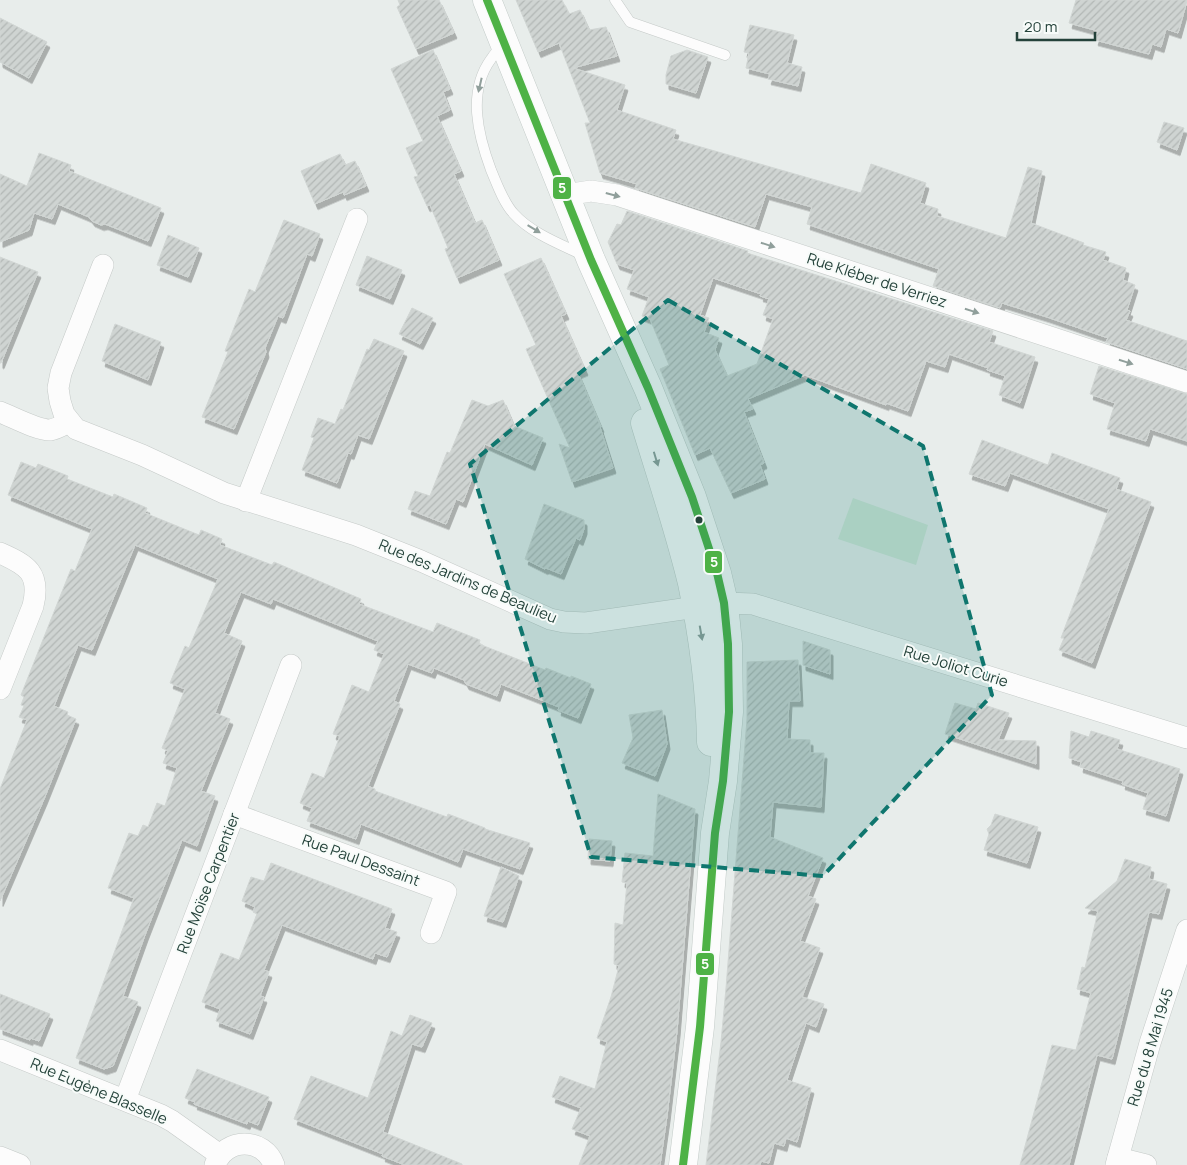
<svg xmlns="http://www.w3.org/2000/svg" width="1187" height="1165" viewBox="0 0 1187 1165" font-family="Manrope,sans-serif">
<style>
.grass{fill:#d1e6d8}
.building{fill:url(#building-hatch);stroke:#d1d6d4;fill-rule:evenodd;filter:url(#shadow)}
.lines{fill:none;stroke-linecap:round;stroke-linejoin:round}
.lane-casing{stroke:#c5cac8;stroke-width:11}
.street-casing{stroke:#c5cac8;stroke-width:22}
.secondary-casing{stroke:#c3cbc8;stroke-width:29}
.lane{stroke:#fcfcfc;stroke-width:10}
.street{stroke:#fcfcfc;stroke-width:21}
.secondary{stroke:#fcfcfc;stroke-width:28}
.bus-1-casing{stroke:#f7fbf9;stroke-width:11}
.bus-1{stroke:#4eb246;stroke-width:8}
.oneway{fill:#909f9b}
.marked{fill:#0f766e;fill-opacity:0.2;stroke:#0f766e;stroke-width:4;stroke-dasharray:10 6;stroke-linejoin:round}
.bus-dot{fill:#24423a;stroke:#f7fbf9;stroke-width:2}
.labels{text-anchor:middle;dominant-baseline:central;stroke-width:4;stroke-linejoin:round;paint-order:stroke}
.street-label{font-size:15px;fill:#24423a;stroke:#f7fbf9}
.line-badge{stroke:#f7fbf9;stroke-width:2}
.badge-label{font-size:14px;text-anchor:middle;font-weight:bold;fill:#fff}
</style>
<defs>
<pattern id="building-hatch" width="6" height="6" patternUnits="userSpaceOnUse" patternTransform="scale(1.25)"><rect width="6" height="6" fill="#cfd4d2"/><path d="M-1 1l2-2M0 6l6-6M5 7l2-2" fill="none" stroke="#b2b7b5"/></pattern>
<filter id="shadow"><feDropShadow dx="3" dy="5.5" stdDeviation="0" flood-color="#0004"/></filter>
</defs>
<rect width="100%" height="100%" fill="#e8edeb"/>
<!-- grass -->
<path class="grass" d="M853 498 928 525 916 565 838 539Z"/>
<!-- building -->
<g class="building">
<path d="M398 0H439L454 33 416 49 397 7 400 5Z"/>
<path d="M516 0H562L569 14 580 10 589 30 606 27 617 56 573 68 625 85 617 110 676 130 673 139 861 193 871 164 926 183 920 203 938 209 937 216 1006 238 1028 167 1042 171 1031 223 1084 243 1083 245 1106 252 1103 260 1126 268 1123 280 1135 285 1127 310 1130 311 1126 320 1187 341V369L1106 342 1108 338 1047 317 1002 303 1000 308 933 286 939 269 807 224 812 207 766 194 755 227 635 188 637 184 600 173 585 123H590L559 43 538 52Z"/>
<path d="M1076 0H1187V1L1178 33 1166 29 1161 47 1152 44 1149 54 1095 40 1098 31 1069 23Z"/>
<path d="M0 18 47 42 29 78 0 62Z"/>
<path d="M750 25 794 35 787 63 802 67 798 86 768 79 770 74 746 68 749 53 744 52Z"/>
<path d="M433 50 450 89 443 92 450 110 437 116 461 171 454 174 475 223 482 220 499 260 457 278 445 249 448 248 430 205 427 206 414 177 418 176 406 148 423 141 391 69Z"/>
<path d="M687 50 708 57 696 93 666 84V75L671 56Z"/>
<path d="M1164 122 1184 128 1177 150 1157 142Z"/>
<path d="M39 153 71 165 69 171 161 208 148 241 105 224 101 225 92 221 89 217 58 204 52 219 34 213 29 230 0 242V174L27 186Z"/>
<path d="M340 154 345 165 355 161 366 186 344 195 343 192 315 204 301 171Z"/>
<path d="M627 211 748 251 747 253 993 331 989 342 1035 357 1020 403 999 395 1005 376 987 370 988 368 949 354 945 367 926 361 908 411 886 403V405L805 375 748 399 753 409 744 412 764 463 760 465 765 479 731 493 710 448 695 455 660 369 669 365 650 319 642 316 649 297 627 289 634 270 617 264 608 242 617 224 621 225ZM713 278 761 294 760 296 769 299 763 315 773 319 757 364 727 376 715 350 719 338 704 332 709 318 700 315Z"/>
<path d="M284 220 320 234 312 256 307 254 283 318 278 316 265 348 266 352 234 429 202 417 228 352 225 351 249 289 255 292Z"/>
<path d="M168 235 199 248 188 277 157 265Z"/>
<path d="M367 256 402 270 390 299 356 285Z"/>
<path d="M0 257 38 272 1 363H0Z"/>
<path d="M541 258 566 314 561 316 585 370 578 373 601 427H600L613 468 572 482 559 444 570 448 526 349 536 345 504 274Z"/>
<path d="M412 308 433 318 420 344 399 334Z"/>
<path d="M115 324 161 342 148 380 102 361Z"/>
<path d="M374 339 404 351 369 439 358 435 351 454 348 453 337 483 302 470 314 438 311 437 318 418 335 424 341 409 343 410 367 349 369 350Z"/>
<path d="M1099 366 1187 394V441L1150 429 1146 441 1107 429 1115 403 1090 394Z"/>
<path d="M472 400 488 406 503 400 514 426 543 438 532 465 485 444 463 502 456 499 446 524 408 509 415 491 430 496 447 452 450 453Z"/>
<path d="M982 440 1048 465 1052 453 1120 478 1116 489 1151 502 1092 663 1059 650 1064 638H1061L1109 509 1010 473 1005 486 969 474Z"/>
<path d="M21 462 36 468 38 464 68 476 67 479 113 497 114 494 133 502 147 508 145 513 199 535 201 530 222 539 220 545 272 565 274 562 361 599 359 604 433 632 437 623 480 640 479 644 545 670 546 668 571 678V676L591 684 578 718 558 710 559 707 501 684 497 696 466 684 464 680 434 668 432 673 408 664 394 701 400 704 368 786 375 789V791L447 817 448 814 485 828V829L530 843 520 869 463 849 458 862 361 824 356 839 307 821 312 808 300 803 312 773 324 778 340 736 333 734 352 685 369 692 384 654 374 650 378 641 273 599 271 604 241 592 224 633 242 641 215 713 230 719 201 791 215 796 197 846 182 840 145 935 123 996 138 1002 113 1066 104 1069 76 1058 134 898 108 888 129 833 138 836 143 825 148 827 157 803 165 806 177 768 163 763 168 751 162 748 185 689 170 683 185 646 189 648 218 579 135 545 92 650 78 645 54 706 68 712 67 715 76 719 44 799 0 901V789L27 720 19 717 24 706 21 705 24 697 21 695 71 569 75 571 92 529 8 495Z"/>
<path d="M544 504 584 520V529L580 540 576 538 561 574 546 568 545 569 525 559Z"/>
<path d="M803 641 830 650V674L803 665Z"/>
<path d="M798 660 800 701H789L787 739 810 740V753H824L821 807 773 802 770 837 823 858 808 896 816 899 800 941 820 948 802 997 824 1004 816 1027 806 1023 787 1080 811 1088 797 1142 786 1138 784 1146 774 1143 769 1163 761 1161 760 1165H706L721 1042 726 988 747 719V662Z"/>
<path d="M955 703 976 709 978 703 1009 713 998 740 1036 741V764L945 734Z"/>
<path d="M662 710 667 744 655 776 622 763 633 738 629 715Z"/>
<path d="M1071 731 1089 737 1091 731 1120 740 1117 749 1180 769 1166 816 1143 809 1148 793 1122 784 1123 781 1080 767 1081 762 1069 758Z"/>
<path d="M658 794 695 809 677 1031 667 1116 660 1165H579L590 1136 572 1129 581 1108 552 1097 560 1076 595 1089 607 1042 597 1038 611 997 619 966 614 964 615 923 623 925 627 883 622 882 625 853 653 856Z"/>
<path d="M995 814 1038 827 1027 863 984 850 989 834 987 829 991 825Z"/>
<path d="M589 839 612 841 610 861 588 859Z"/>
<path d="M1125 859 1151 867 1149 879 1167 884 1159 914 1149 912 1112 1059 1097 1055 1069 1165H1020L1052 1045 1076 1050 1091 993 1077 989 1082 967 1085 968 1098 911 1085 908 1117 881Z"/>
<path d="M271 863 392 909 385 928 397 932 387 957 375 953 373 959 282 925 264 970 269 972 260 996 264 997 250 1034 216 1021 220 1009 202 1002 221 953 239 960 257 914 253 912 255 907 242 901 251 877 264 881Z"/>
<path d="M501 867 519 876 503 922 484 916Z"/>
<path d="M0 994 50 1014 39 1041 30 1038V1040L0 1029Z"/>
<path d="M410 1015 432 1023 422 1047 412 1044 383 1132 462 1164V1165H405L382 1156 383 1154 294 1119 311 1076 368 1098 391 1031 402 1036Z"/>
<path d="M197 1069 269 1097 258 1125 248 1121 247 1124 194 1104 195 1102 185 1098Z"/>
</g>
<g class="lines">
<!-- lane casing -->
<g class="lane-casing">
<g id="lane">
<path d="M615 0 630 22 725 55"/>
<path d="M504 45C499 49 494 54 491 59 467 92 478 135 491 170 497 184 503 202 514 214 531 233 560 244 583 255"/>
</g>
</g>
<!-- street casing -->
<g class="street-casing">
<g id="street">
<path d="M565 195 591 191 617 195 1187 382"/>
<path d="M103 265 61 373 58 388 60 401 64 414 76 429 142 455 224 493 356 535 421 561 550 619 564 622 586 623 724 603 753 604 1187 738"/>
<path d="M0 412C13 417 37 430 50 430 57 429 63 425 69 422"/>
<path d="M246 501 357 219"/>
<path d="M0 553C27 565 41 573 33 606L0 689"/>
<path d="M234 814 446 892 431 933"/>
<path d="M0 1050 161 1115 172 1121 220 1155"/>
<path d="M125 1100 291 665"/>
<path d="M0 1157 20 1165"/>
<path d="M1118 1158 1146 1165"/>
<path d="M215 1165C225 1137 264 1137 274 1165"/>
<path d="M1116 1165 1150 1043 1187 930"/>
</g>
</g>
<!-- secondary casing -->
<g class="secondary-casing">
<g id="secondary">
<path d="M487 0 591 260 648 388 692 497 717 573 724 603 728 644 729 712 723 781 715 833 700 1027 683 1165"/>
<path d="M645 423C661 476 679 529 692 583 703 636 710 688 711 742"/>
</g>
</g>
<!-- lane -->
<use href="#lane" class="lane"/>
<!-- street -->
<use href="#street" class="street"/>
<!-- secondary -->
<use href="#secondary" class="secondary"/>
<!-- bus-1 casing -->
<g class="bus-1-casing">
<path id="bus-1" d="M487 0 591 260 648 388 692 497 717 573 724 603 728 644 729 712 723 781 715 833 700 1027 683 1165"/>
</g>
<!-- bus-1 -->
<use href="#bus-1" class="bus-1"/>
</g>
<!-- one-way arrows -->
<defs><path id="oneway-solid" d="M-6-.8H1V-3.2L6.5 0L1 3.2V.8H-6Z" transform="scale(1.25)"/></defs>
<g class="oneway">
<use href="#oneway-solid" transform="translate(480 85) rotate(103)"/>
<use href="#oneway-solid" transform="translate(613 195) rotate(15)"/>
<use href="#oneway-solid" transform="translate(534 229) rotate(31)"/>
<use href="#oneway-solid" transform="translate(768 245) rotate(18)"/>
<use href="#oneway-solid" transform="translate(972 311) rotate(18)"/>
<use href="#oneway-solid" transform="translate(1126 362) rotate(18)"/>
<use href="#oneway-solid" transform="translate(656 459) rotate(73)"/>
<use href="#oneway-solid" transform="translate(701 633) rotate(80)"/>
</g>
<!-- marked area -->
<path class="marked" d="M668 300 923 446 992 695 823 876 591 857 470 464Z"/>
<!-- markers -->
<circle class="bus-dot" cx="699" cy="520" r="4.5"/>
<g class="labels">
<!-- street labels -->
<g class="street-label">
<text transform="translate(877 280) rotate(18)">Rue Kléber de Verriez</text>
<text transform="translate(468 581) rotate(23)">Rue des Jardins de Beaulieu</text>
<text transform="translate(956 666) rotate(17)">Rue Joliot Curie</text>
<text transform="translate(361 860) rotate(20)">Rue Paul Dessaint</text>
<text transform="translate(208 883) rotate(-69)">Rue Moïse Carpentier</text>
<text transform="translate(1150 1047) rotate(-73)">Rue du 8 Mai 1945</text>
<text transform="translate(99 1091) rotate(23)">Rue Eugène Blasselle</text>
</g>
</g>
<g class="line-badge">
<rect x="552" y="176" width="20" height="24" rx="5" fill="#4eb246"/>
<rect x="704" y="550" width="19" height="24" rx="5" fill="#4eb246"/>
<rect x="695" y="952" width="20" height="24" rx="5" fill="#4eb246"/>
</g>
<g class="badge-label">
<text x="562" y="193">5</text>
<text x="714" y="567">5</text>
<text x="705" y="969">5</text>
</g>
<!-- scale -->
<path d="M1017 32v8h78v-8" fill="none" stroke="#24423a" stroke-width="2.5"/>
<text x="1024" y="32" font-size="15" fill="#24423a" stroke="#f7fbf9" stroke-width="4" paint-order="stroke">20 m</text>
</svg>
